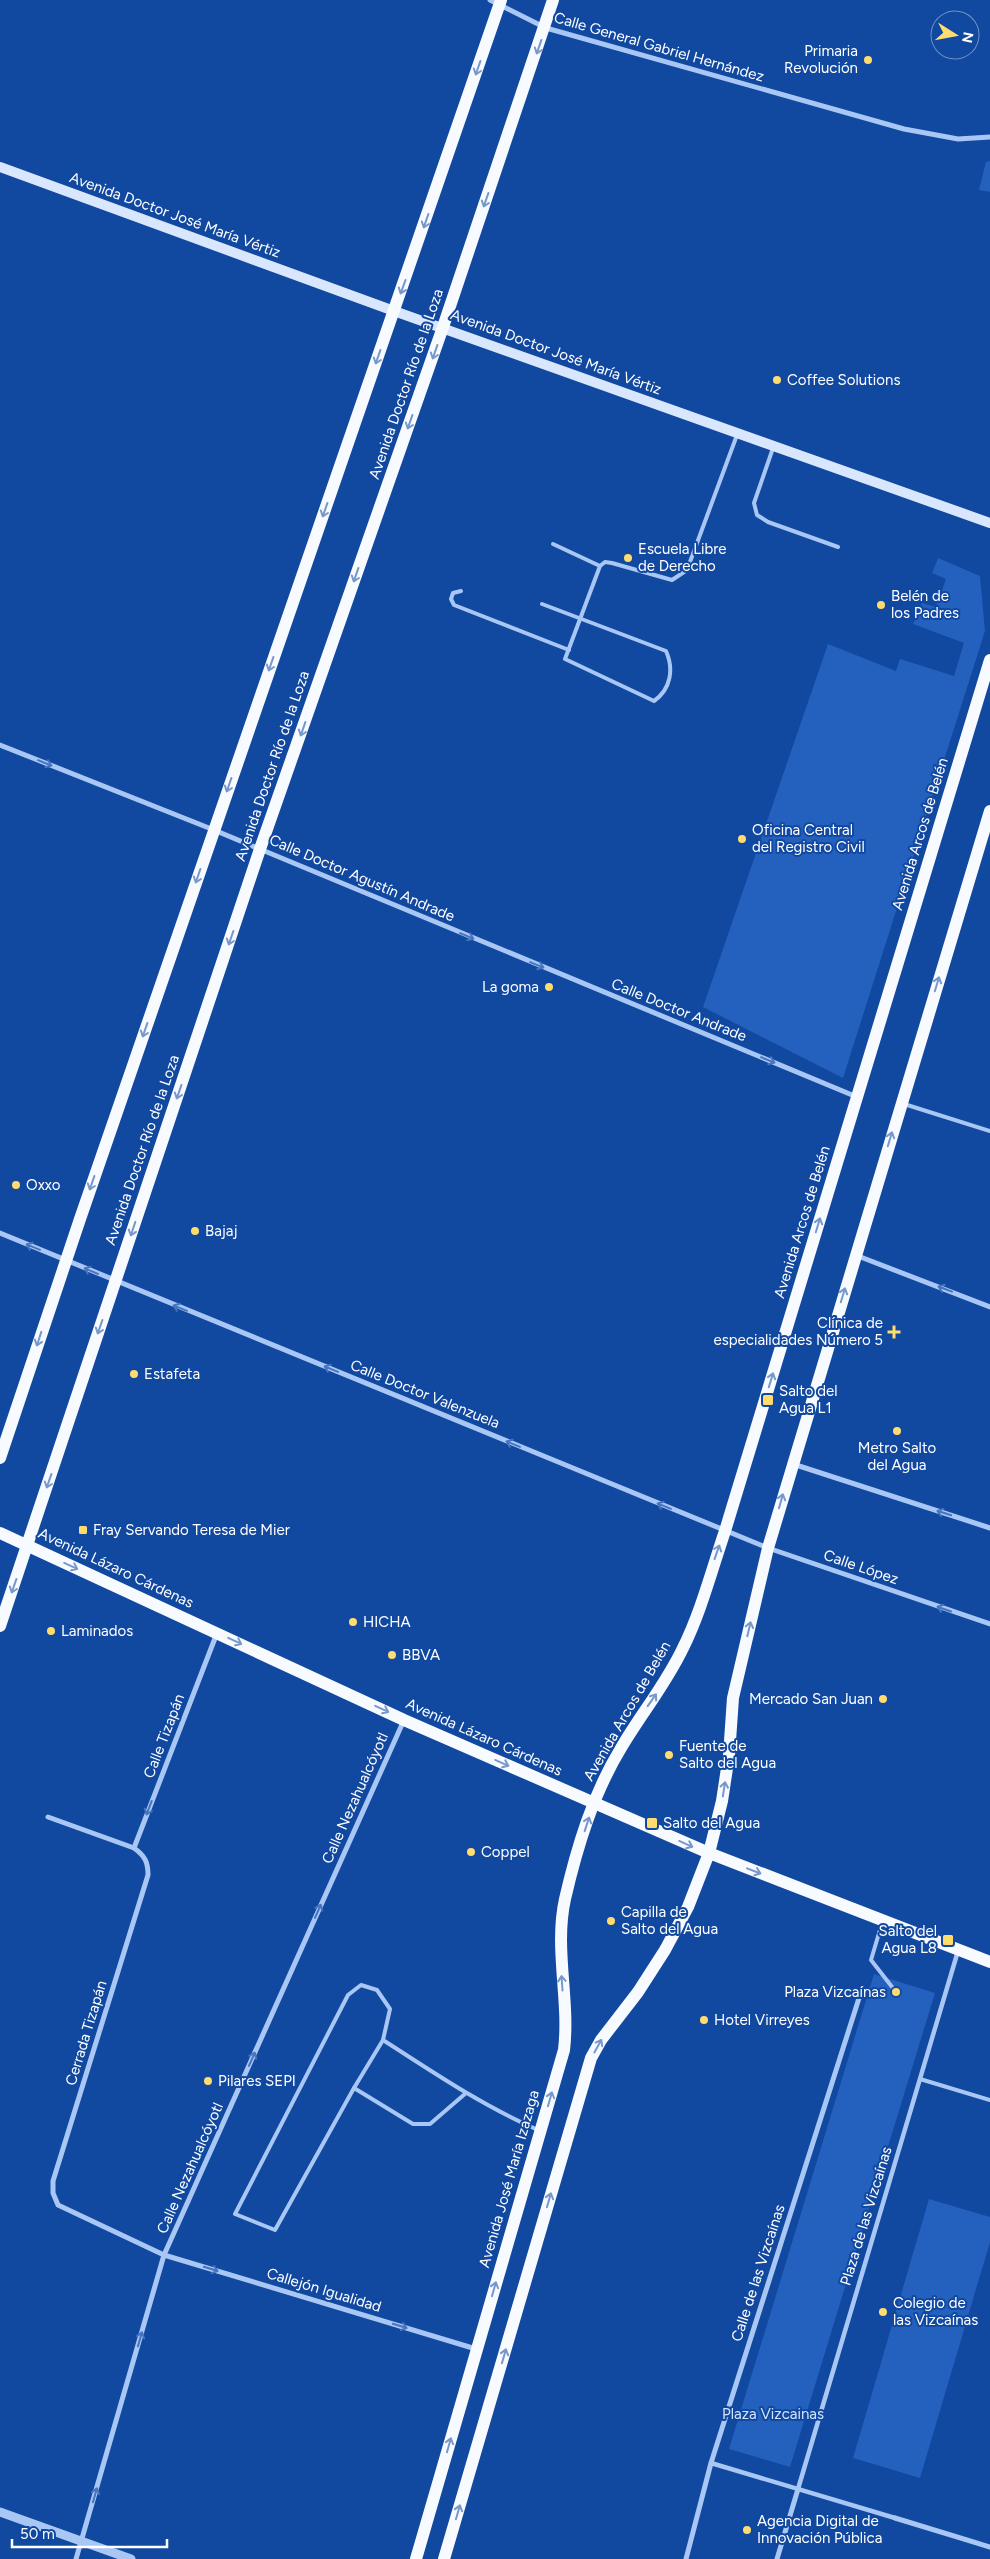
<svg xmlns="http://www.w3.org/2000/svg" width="990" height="2559" viewBox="0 0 990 2559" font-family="Figtree,sans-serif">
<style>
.green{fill:#2461be}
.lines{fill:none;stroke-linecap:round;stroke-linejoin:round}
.service{stroke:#a9c7f5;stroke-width:4}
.pedestrian{stroke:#a9c7f5;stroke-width:4.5}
.minor{stroke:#a9c7f5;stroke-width:5}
.tertiary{stroke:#a9c7f5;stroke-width:9}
.secondary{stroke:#d9e7fe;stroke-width:10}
.primary{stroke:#f7faff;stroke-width:12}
.oneway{stroke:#7898cb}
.oneway2{stroke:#4674be}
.poi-dot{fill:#ffdc6d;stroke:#1148a0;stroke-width:2}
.labels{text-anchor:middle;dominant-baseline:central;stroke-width:4;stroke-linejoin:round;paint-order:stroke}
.street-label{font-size:15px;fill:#fff;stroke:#1148a0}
.poi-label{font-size:15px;fill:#fff;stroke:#1148a0;text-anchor:start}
.park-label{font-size:15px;fill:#d2e4fe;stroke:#1148a0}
</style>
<rect width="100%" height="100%" fill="#1148a0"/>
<!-- green -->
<g class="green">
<path d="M990 161V192L979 190 986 162Z"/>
<path d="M938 558 980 576 985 631 843 1078 703 1007 828 644 896 671 900 659 954 676 964 643 913 624 922 603 936 607 946 579 932 573Z"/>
<path d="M874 1974 935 1993 790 2467 729 2449Z"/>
<path d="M929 2199 990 2217V2242L920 2478 853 2458Z"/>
</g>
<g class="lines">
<!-- service -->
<g class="service">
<path d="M773 448 754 503 757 515 768 522 838 547"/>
<path d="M553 544 600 566"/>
<path d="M461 591 453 593 451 599 454 605 569 650"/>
<path d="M542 604 666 651C674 669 671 689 654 701L565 659 600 566 605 562 612 563 672 580 687 570 737 435"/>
<path d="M904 1104 990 1131"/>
<path d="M882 1923 871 1960 896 1992"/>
<path d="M920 2079 990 2100"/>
<path d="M354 2088 383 2040"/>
<path d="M466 2093 430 2124H413L354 2088 275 2230 235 2214 348 1995 361 1985 377 1990 390 2009 383 2040C434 2073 483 2106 538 2130"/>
</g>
<!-- pedestrian -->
<g class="pedestrian">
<path d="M711 2463 895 2518"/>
<path d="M798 2489 958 1951"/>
</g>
<!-- minor -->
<g class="minor">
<path d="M490 0 546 28 904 129 958 139 990 137"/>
<path d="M0 745 214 830 857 1097"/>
<path d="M0 1233 768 1548 990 1624"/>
<path d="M858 1256 990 1307"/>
<path d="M793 1464 990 1528"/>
<path d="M48 1817 134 1848C145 1856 148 1862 148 1875L53 2181V2193L58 2205 164 2255 476 2349"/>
<path d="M134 1848 217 1633"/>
<path d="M895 2518 990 2547"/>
<path d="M76 2559 164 2255 404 1720"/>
<path d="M686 2559 711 2463 860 1995"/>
<path d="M777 2559 798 2489"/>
</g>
<!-- tertiary -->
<path class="tertiary" d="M0 2512 131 2559"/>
<!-- secondary -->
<path class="secondary" d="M0 167 394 311 990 523"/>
<!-- primary -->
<g class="primary">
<path d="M0 1458 80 1219 501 0"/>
<path d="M0 1533 404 1720 709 1853 990 1962"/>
<path d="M0 1626 260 849 443 327 553 0"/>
<path d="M416 2559 564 2050C570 2000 554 1949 565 1899 577 1847 593 1794 621 1748 641 1714 666 1684 683 1648 701 1612 712 1569 725 1531L990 660"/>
<path d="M444 2559 591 2058 601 2040 638 1992 665 1950 688 1907 709 1853 722 1801 729 1755 733 1698 768 1548 990 811"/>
</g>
</g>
<!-- one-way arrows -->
<defs><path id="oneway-shaft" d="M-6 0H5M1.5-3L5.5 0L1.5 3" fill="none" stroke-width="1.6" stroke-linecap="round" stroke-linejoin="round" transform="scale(1.25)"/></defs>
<g class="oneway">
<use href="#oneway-shaft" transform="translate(539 47) rotate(109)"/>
<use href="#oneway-shaft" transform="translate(478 68) rotate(109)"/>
<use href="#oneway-shaft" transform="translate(486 200) rotate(109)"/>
<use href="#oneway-shaft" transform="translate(426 221) rotate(109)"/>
<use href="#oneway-shaft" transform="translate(403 287) rotate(110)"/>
<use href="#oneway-shaft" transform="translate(435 352) rotate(109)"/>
<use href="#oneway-shaft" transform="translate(378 357) rotate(109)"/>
<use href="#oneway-shaft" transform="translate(410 422) rotate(109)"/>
<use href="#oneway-shaft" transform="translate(325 510) rotate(109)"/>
<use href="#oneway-shaft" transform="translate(356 575) rotate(109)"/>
<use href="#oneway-shaft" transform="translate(271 664) rotate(109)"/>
<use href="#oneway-shaft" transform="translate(303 729) rotate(109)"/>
<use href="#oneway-shaft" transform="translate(229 785) rotate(109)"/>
<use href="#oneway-shaft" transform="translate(198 876) rotate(109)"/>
<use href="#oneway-shaft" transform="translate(231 938) rotate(109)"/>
<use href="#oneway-shaft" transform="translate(937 984) rotate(-73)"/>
<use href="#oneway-shaft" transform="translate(145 1030) rotate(109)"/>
<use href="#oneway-shaft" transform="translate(179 1092) rotate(109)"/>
<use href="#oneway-shaft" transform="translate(890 1139) rotate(-73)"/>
<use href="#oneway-shaft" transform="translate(92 1183) rotate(109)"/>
<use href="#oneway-shaft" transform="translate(818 1225) rotate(-73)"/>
<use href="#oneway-shaft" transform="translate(133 1229) rotate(108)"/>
<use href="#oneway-shaft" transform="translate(843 1295) rotate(-73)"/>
<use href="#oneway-shaft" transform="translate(100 1327) rotate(109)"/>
<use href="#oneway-shaft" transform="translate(39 1339) rotate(108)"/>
<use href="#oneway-shaft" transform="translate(771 1380) rotate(-73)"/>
<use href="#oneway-shaft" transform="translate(49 1481) rotate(109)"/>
<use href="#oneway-shaft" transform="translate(781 1501) rotate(-74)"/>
<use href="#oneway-shaft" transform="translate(717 1552) rotate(-71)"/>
<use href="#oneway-shaft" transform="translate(71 1566) rotate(25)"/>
<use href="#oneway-shaft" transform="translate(14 1586) rotate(109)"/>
<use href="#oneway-shaft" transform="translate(749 1629) rotate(-77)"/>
<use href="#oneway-shaft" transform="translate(235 1641) rotate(25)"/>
<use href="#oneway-shaft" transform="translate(652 1700) rotate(-55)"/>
<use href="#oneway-shaft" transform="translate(382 1709) rotate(25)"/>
<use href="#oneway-shaft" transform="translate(502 1763) rotate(24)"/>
<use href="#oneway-shaft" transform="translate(724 1789) rotate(-81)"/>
<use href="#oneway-shaft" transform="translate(587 1824) rotate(-72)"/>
<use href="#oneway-shaft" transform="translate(686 1844) rotate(24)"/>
<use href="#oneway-shaft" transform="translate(754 1871) rotate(21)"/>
<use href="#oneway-shaft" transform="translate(562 1983) rotate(-94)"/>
<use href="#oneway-shaft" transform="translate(598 2046) rotate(-61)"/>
<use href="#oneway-shaft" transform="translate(550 2099) rotate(-74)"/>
<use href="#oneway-shaft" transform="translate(549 2200) rotate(-74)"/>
<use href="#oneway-shaft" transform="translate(494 2289) rotate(-74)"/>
<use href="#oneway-shaft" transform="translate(504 2356) rotate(-74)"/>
<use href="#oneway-shaft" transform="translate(449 2445) rotate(-74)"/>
<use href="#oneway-shaft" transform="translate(458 2512) rotate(-74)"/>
</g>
<g class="oneway2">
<use href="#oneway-shaft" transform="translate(45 763) rotate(22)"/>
<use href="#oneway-shaft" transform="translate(467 936) rotate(23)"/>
<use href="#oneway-shaft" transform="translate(537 965) rotate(22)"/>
<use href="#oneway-shaft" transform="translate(768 1060) rotate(22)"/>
<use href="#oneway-shaft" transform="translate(33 1247) rotate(-158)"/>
<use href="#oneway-shaft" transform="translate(91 1271) rotate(-157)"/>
<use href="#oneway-shaft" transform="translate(945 1289) rotate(-159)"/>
<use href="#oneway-shaft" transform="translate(180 1308) rotate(-158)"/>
<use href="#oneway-shaft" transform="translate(331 1369) rotate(-158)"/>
<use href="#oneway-shaft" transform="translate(513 1444) rotate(-158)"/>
<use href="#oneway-shaft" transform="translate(664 1506) rotate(-158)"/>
<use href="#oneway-shaft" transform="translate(944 1513) rotate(-162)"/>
<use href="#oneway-shaft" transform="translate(944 1609) rotate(-161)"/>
<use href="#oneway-shaft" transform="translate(149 1808) rotate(111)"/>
<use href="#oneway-shaft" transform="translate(318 1911) rotate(-66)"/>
<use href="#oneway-shaft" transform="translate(252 2059) rotate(-66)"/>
<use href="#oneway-shaft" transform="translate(211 2269) rotate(17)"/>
<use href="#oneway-shaft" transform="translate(400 2326) rotate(17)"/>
<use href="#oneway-shaft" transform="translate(140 2339) rotate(-74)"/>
<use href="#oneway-shaft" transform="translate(95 2495) rotate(-74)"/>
</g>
<!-- markers -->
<g class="poi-dot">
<circle cx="868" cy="60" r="5"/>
<circle cx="777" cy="380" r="5"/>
<circle cx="628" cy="558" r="5"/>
<circle cx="881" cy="605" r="5"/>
<circle cx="742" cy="839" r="5"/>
<circle cx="549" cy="987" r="5"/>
<circle cx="16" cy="1185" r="5"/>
<circle cx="195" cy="1231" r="5"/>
<path d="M891.5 1324.5h5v5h5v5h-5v5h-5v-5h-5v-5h5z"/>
<circle cx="134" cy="1374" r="5"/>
<rect x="762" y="1394" width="12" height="12" rx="2.5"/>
<circle cx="897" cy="1431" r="5"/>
<rect x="78" y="1525" width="10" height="10" rx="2.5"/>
<circle cx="353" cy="1622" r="5"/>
<circle cx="51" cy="1631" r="5"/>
<circle cx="392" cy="1655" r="5"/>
<circle cx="883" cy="1699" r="5"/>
<circle cx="669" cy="1755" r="5"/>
<rect x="646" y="1817" width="12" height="12" rx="2.5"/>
<circle cx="471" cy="1852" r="5"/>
<circle cx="611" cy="1921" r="5"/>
<rect x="942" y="1934" width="12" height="12" rx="2.5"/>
<circle cx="896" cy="1992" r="5"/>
<circle cx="704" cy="2020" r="5"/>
<circle cx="208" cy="2081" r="5"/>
<circle cx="883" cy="2312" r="5"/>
<circle cx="747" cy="2530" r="5"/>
</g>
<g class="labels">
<!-- street labels -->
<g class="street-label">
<text transform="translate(659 47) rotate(16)">Calle General Gabriel Hernández</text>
<text transform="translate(175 215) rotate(20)">Avenida Doctor José María Vértiz</text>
<text transform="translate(556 352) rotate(20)">Avenida Doctor José María Vértiz</text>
<text transform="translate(406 384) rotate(-71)">Avenida Doctor Río de la Loza</text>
<text transform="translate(272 766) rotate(-71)">Avenida Doctor Río de la Loza</text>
<text transform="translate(920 834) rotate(-73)">Avenida Arcos de Belén</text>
<text transform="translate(362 878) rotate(23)">Calle Doctor Agustín Andrade</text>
<text transform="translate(679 1010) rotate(22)">Calle Doctor Andrade</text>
<text transform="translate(142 1150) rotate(-71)">Avenida Doctor Río de la Loza</text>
<text transform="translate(802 1222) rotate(-73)">Avenida Arcos de Belén</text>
<text transform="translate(425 1394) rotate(22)">Calle Doctor Valenzuela</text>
<text transform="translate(861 1567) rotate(19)">Calle López</text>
<text transform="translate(116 1568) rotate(25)">Avenida Lázaro Cárdenas</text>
<text transform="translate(627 1711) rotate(-60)">Avenida Arcos de Belén</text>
<text transform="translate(164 1736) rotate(-69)">Calle Tizapán</text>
<text transform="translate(484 1737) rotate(24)">Avenida Lázaro Cárdenas</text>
<text transform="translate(355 1798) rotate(-66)">Calle Nezahualcóyotl</text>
<text transform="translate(86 2033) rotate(-73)">Cerrada Tizapán</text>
<text transform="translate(190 2168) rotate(-66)">Calle Nezahualcóyotl</text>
<text transform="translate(509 2179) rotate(-74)">Avenida José María Izazaga</text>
<text transform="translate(866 2216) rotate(-73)">Plaza de las Vizcaínas</text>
<text transform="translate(758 2273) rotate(-72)">Calle de las Vizcaínas</text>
<text transform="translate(324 2290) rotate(17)">Callejón Igualidad</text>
</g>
<!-- poi labels -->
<g class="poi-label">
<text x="858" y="51" text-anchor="end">Primaria<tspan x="858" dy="17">Revolución</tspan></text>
<text x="787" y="380">Coffee Solutions</text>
<text x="638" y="549">Escuela Libre<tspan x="638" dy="17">de Derecho</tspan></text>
<text x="891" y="596">Belén de<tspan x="891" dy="17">los Padres</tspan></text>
<text x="752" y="830">Oficina Central<tspan x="752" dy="17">del Registro Civil</tspan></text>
<text x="539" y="987" text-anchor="end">La goma</text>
<text x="26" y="1185">Oxxo</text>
<text x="205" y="1231">Bajaj</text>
<text x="883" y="1323" text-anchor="end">Clínica de<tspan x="883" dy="17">especialidades Número 5</tspan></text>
<text x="144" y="1374">Estafeta</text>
<text x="779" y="1391">Salto del<tspan x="779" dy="17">Agua L1</tspan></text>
<text x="897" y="1448" text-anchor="middle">Metro Salto<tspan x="897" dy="17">del Agua</tspan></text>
<text x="93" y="1530">Fray Servando Teresa de Mier</text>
<text x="363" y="1622">HICHA</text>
<text x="61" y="1631">Laminados</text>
<text x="402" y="1655">BBVA</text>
<text x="873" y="1699" text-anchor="end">Mercado San Juan</text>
<text x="679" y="1746">Fuente de<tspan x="679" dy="17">Salto del Agua</tspan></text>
<text x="663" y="1823">Salto del Agua</text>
<text x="481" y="1852">Coppel</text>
<text x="621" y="1912">Capilla de<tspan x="621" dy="17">Salto del Agua</tspan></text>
<text x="937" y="1931" text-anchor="end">Salto del<tspan x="937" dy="17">Agua L8</tspan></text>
<text x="886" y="1992" text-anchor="end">Plaza Vizcaínas</text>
<text x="714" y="2020">Hotel Virreyes</text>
<text x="218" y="2081">Pilares SEPI</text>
<text x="893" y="2303">Colegio de<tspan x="893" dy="17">las Vizcaínas</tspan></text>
<text x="757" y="2521">Agencia Digital de<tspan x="757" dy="17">Innovación Pública</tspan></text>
</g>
<!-- park labels -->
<g class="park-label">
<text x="773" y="2414">Plaza Vizcainas</text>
</g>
</g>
<!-- north arrow -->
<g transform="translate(955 35) rotate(101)"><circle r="24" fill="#1148a0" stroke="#7091c6"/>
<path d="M0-4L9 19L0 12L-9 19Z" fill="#ffdc6d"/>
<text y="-8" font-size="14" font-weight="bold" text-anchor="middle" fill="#ffffff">N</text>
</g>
<!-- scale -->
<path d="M12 2539v8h155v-8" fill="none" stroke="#ffffff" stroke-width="2.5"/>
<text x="20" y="2539" font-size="15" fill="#ffffff" stroke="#1148a0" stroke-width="4" paint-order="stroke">50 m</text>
</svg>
